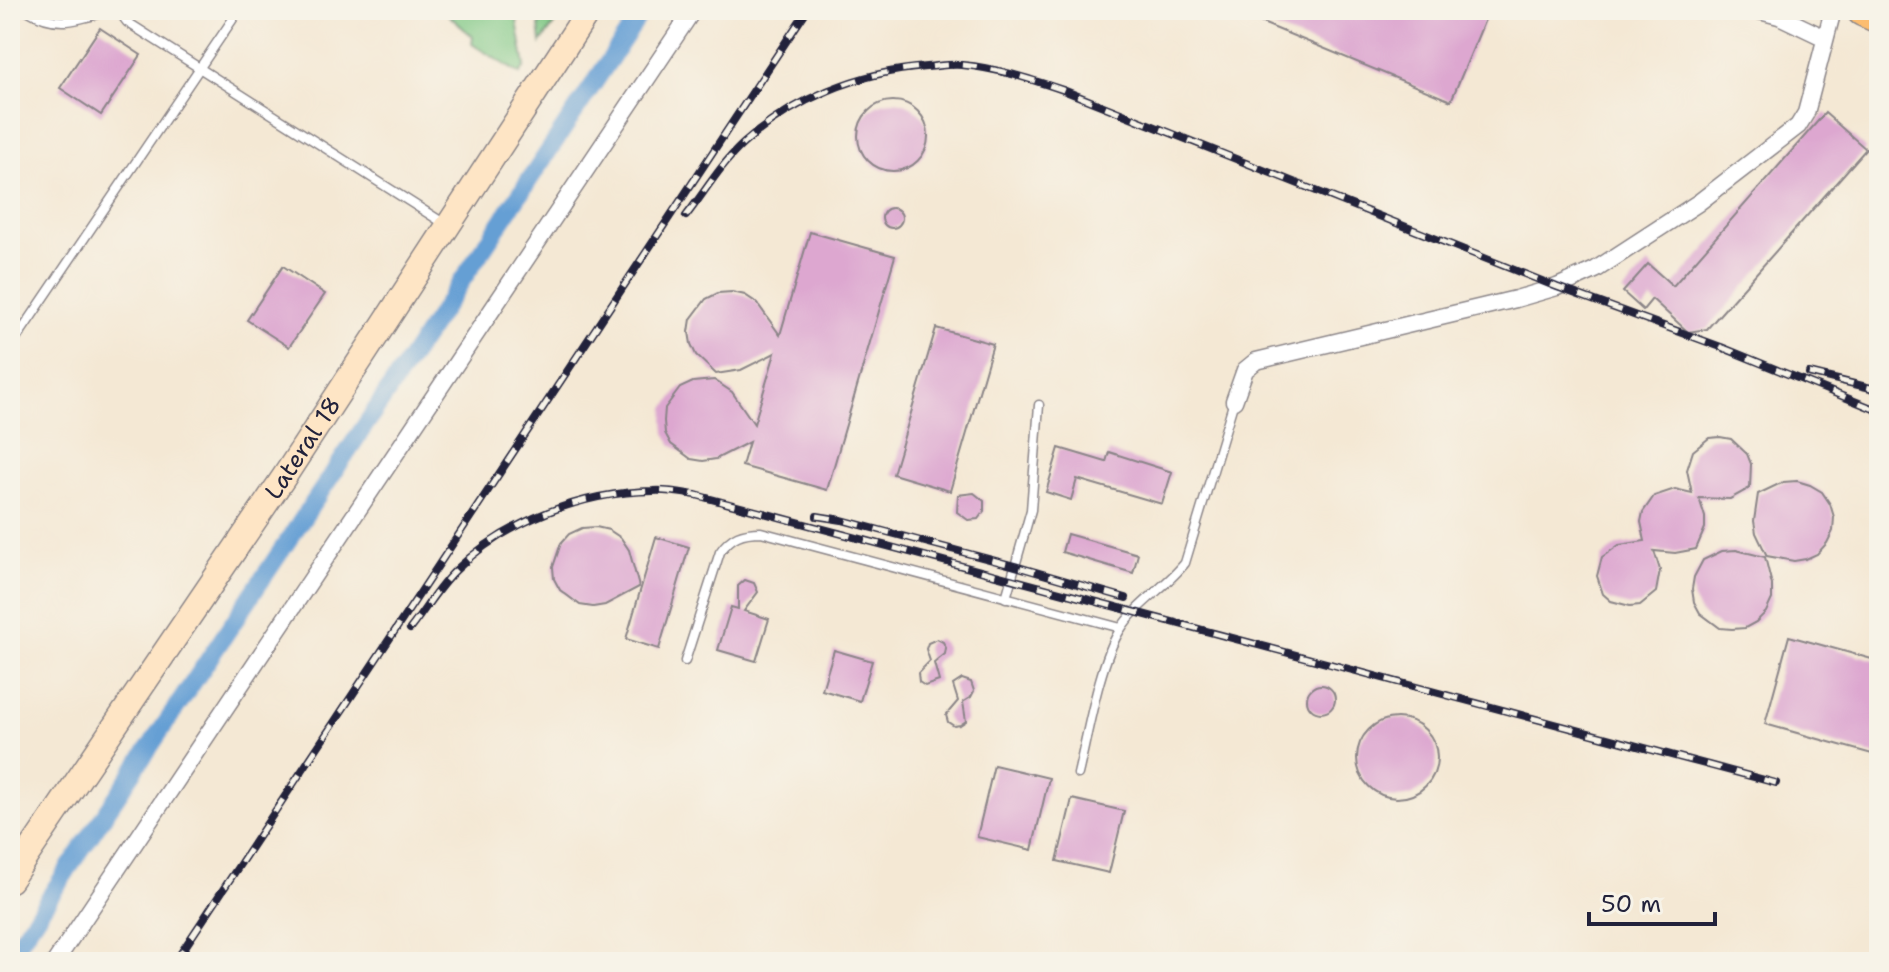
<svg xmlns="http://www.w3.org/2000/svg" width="1889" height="972" viewBox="0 0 1889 972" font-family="'Shantell Sans',sans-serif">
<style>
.green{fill:#7fc884;stroke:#507560;stroke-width:2}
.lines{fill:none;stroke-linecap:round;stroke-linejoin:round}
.canal{stroke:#659fd4;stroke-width:18}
.building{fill:#dda7d0}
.lane-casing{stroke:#8b8588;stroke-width:11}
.street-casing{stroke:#8b8588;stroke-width:19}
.secondary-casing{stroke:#8b8588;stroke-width:27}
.highway-casing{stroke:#8b8588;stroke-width:35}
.lane{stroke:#fff;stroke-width:8}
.street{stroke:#fff;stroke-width:16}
.secondary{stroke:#fee5c5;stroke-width:24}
.highway{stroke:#fcbd6f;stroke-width:32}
.rail-casing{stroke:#22223b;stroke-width:8}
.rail{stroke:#f7f3e8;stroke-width:5;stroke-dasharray:15;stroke-linecap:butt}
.labels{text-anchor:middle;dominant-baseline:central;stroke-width:7;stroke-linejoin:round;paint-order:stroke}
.street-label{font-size:24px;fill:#22223b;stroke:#f7f3e8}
</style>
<rect width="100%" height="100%" fill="#f7f3e8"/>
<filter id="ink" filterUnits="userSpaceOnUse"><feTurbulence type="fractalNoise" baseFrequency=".0125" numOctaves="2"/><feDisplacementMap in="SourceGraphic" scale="16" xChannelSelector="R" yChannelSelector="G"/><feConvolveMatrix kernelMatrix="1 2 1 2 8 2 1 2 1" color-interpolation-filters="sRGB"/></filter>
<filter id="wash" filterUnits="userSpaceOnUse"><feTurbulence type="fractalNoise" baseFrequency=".006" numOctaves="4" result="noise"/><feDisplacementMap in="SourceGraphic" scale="32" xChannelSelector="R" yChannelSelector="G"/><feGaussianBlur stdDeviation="1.8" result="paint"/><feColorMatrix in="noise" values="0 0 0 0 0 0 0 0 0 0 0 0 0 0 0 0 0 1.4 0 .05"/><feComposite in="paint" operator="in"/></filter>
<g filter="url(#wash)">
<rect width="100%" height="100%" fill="#f4e8d4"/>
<!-- green -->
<g class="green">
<path d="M443 10H504L509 13 515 10 522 14 517 21 525 66 520 74 472 44 473 37Z"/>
<path d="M550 10H564L541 43 539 25Z"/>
</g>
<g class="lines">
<!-- canal -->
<path class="canal" d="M10 956 643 10"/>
</g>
<g id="blocks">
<!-- building -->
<g class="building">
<path d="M1231 10H1489L1451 101Z"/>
<path d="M100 28 141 55 101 115 60 88Z"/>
<circle cx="893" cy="136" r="35"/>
<path d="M1825 113 1866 149 1707 329 1688 332 1652 299 1643 310 1623 292 1648 264 1673 286Z"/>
<circle cx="892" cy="218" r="10"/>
<path d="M810 232 895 256 827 490 742 466 749 442 716 459 703 461 691 459 671 444 665 433 664 421 665 408 680 388 693 382 714 380 732 392 754 424 775 353 741 370 716 374 696 355 691 344 689 332 691 319 706 299 718 293 732 292 745 295 757 303 780 335Z"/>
<path d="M283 266 325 294 289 347 247 320Z"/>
<path d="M936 328 993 344 950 491 893 474Z"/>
<path d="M1720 437 1731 439 1747 454 1751 464 1750 488 1730 499 1699 498 1705 517V528L1696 549 1675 553 1654 551 1660 570 1656 592 1640 605 1630 606 1611 601 1603 594 1597 576 1602 557 1619 545 1645 541 1641 522 1643 512 1654 496 1675 489 1692 493 1687 470 1693 451 1709 438Z"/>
<path d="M1059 448 1106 462 1109 452 1172 472 1162 504 1077 479 1071 500 1046 492Z"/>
<path d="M1797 481 1810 485 1822 492 1830 504 1834 517 1833 531 1827 543 1817 554 1806 559 1794 561 1767 556 1756 533 1754 521 1758 494 1783 482Z"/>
<path d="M974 493 984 501V511L978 519 968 520 957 512 958 495Z"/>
<path d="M596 527 609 530 621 538 629 550 639 587 605 605 593 607 580 605 560 590 554 579 553 567 561 543 569 534 582 528Z"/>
<path d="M1067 534 1138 554 1133 573 1062 552Z"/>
<path d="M656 537 689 547 659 649 626 639Z"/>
<path d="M1736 550 1765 557 1772 585V599L1766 612 1756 622 1745 628 1732 629 1720 628 1700 613 1694 602 1692 589 1694 577 1703 560 1722 551Z"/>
<path d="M745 580 754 583 758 592 744 611 769 619 756 661 718 650 731 607 738 609V586Z"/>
<path d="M1789 636 1879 661V756L1765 724Z"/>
<path d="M937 639 943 642 946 648 945 654 934 663 939 681 925 686 919 682 918 673 930 661 926 649 928 643Z"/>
<path d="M834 650 872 661 860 701 822 690Z"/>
<path d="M962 679 971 682 974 691 971 697 963 702 966 721 960 725 954 726 948 722 946 715 958 701 953 685Z"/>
<circle cx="1321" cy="699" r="14"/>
<circle cx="1397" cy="758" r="40"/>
<path d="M994 765 1049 778 1032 850 977 837Z"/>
<path d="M1072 799 1124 811 1109 873 1057 861Z"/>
</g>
</g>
</g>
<g filter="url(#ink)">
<use href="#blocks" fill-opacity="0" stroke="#8b8588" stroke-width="2"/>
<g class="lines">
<!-- lane casing -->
<g class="lane-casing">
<g id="lane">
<path d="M27 10C58 29 78 20 111 10"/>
<path d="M118 10 127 22 445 224"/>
<path d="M10 348 239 10"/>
<path d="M1006 598 1031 510 1039 405"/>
<path d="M685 661 720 552C731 536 742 532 761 532L1121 628"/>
<path d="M1078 774C1088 733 1099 664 1120 630 1136 604 1166 587 1185 563L1234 401"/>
</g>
</g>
<!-- street casing -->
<g class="street-casing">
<g id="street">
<path d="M1756 10 1779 16 1825 38"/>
<path d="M1234 401 1245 370 1256 361 1516 299 1557 287 1595 270 1698 203 1798 126 1806 113 1833 10"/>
<path d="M55 962 693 10"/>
</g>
</g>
<!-- secondary casing -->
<g class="secondary-casing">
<g id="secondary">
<path id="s1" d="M10 880 284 477 589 10"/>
</g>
</g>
<!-- highway casing -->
<g class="highway-casing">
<path id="highway" d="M1863 10 1879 17"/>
</g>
<!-- lane -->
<use href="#lane" class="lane"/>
<!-- street -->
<use href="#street" class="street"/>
<!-- secondary -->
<use href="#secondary" class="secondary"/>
<!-- highway -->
<use href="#highway" class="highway"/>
<!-- rail casing -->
<g class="rail-casing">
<g id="rail">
<path d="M686 216C704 193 721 164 743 144 793 99 859 72 926 67 938 66 951 64 962 65 997 68 1030 79 1063 90L1557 287 1721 347 1879 411"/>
<path d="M1809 373 1879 390"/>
<path d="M817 516 842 520 1015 566 1126 598"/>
<path d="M410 629C425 610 438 587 456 570 506 521 583 492 653 491 667 490 682 493 696 495L1776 783"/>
<path d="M175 962 807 10"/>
</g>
</g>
<!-- rail -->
<use href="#rail" class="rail"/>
</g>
</g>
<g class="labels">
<!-- street labels -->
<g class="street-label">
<text stroke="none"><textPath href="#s1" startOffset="522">Lateral 18</textPath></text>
</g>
</g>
<!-- margin -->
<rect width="1889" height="972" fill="none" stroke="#f7f3e8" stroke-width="40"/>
<!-- scale -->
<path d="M1589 912v12h126v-12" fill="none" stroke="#22223b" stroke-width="4"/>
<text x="1601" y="912" font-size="24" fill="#22223b" stroke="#f7f3e8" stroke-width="6" paint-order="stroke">50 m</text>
</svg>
